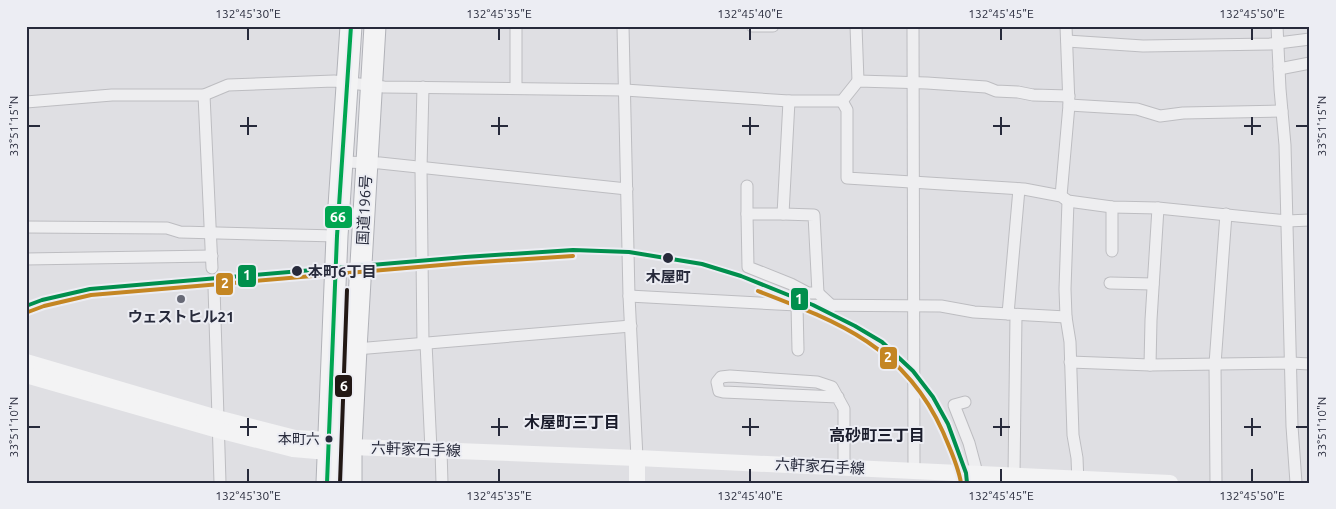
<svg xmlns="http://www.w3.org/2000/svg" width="1336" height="509" viewBox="0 0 1336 509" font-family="Ubuntu,'Noto Sans JP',sans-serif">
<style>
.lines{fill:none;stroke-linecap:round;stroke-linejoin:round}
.street-casing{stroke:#bdbdc1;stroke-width:13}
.highway-casing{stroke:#b1b2b8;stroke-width:23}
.street{stroke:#eeeef0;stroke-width:11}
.secondary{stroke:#f3f3f4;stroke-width:16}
.highway{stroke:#f3f3f4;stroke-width:21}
.bus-1-casing{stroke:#ecedf3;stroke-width:8}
.bus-1{stroke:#00a651;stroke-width:4}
.tram-1-casing{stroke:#ecedf3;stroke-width:8}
.tram-2-casing{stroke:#ecedf3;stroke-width:8}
.tram-3-casing{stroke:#ecedf3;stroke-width:8}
.tram-1{stroke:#008f4d;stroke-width:4}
.tram-2{stroke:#c48623;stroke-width:4}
.tram-3{stroke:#221815;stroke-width:4}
.ticks{fill:none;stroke:#272a3b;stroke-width:2}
.stop-dot{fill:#272a3b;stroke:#ecedf3;stroke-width:2}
.poi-dot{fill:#676976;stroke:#ecedf3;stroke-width:2}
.labels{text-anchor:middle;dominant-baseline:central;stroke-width:4;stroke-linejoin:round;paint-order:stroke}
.bus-label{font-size:14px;fill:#272a3b;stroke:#ecedf3;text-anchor:end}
.street-label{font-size:15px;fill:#272a3b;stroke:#ecedf3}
.stop-label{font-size:15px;font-weight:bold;fill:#272a3b;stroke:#ecedf3;text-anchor:start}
.poi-label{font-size:15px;font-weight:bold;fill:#272a3b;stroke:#ecedf3}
.neighbourhood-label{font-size:16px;font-weight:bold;fill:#1a1c2b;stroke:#ecedf3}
.line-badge{stroke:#ecedf3;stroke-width:2}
.badge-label{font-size:14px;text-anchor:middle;font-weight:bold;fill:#fff}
.neatline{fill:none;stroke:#272a3b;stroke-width:2}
.ticks-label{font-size:12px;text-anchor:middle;fill:#272a3b}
</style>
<rect width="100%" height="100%" fill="#dfdfe3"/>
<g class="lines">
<!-- street casing -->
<g class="street-casing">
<g id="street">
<path d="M516 26V88"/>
<path d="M623 26 629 296 637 458"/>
<path d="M752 26H773"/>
<path d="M856 26 858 81"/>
<path d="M913 26 914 470"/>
<path d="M1277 26 1280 89 1285 145 1292 426 1296 483"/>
<path d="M1067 41 1143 46 1270 44 1310 39"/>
<path d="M1279 69 1310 63"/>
<path d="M204 95 212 268"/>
<path d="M789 101 783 214H747L748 267 791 284 808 293H818L832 306"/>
<path d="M842 101 847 110V178L1024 189 1061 196 1068 201 1112 207 1158 208 1287 221 1310 220"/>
<path d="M26 102 112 95H204L228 85 334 81 384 87 625 90 789 101H842L858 81 927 83 986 87 996 91 1018 92 1033 95 1069 96"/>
<path d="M1069 105 1137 109 1160 116 1183 113 1282 111"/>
<path d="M342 162 380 163 627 189"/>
<path d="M1061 196 1069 105 1066 26"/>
<path d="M1068 201 1065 289 1066 317 1070 342 1073 435 1077 458 1078 483"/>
<path d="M747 214V186"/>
<path d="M783 214 814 215 818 293"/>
<path d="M26 227 167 228 180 232 337 236"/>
<path d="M1112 251V207"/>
<path d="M26 259 212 256"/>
<path d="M1110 283 1153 284"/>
<path d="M214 287 220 483"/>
<path d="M629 296 797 305 941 306 974 312 1066 317"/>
<path d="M797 305 798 350"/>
<path d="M1008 314 1019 189"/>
<path d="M426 343 431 450"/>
<path d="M423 344 421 168 423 87"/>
<path d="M356 349 631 326"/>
<path d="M1070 362 1150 365 1291 363 1310 364"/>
<path d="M1150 365 1151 320 1158 208"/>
<path d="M838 397 723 392 719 391 717 382 721 377 730 376 817 382 832 387 844 409V467"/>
<path d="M965 402 954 405 969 443 977 473"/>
<path d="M441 450 442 483"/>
<path d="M1014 475 1016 315"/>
<path d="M1216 483 1215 364 1226 214"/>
</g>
</g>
<!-- highway casing -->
<g class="highway-casing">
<g id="highway">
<path d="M327 483 337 236 351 26"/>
<path d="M351 483V447L356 349 375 26"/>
</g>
</g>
<!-- street -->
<use href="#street" class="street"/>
<!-- secondary -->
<g class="secondary">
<path d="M26 362 217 418 295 438 328 440 351 447 637 458 1170 483"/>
<path d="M26 375 218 430 293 449 328 452 339 449"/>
<path d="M637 458V483"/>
</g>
<!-- highway -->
<use href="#highway" class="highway"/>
<!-- bus-1 casing -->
<g class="bus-1-casing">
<path id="bus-1" d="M327 483 337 236 351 26"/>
</g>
<!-- bus-1 -->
<use href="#bus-1" class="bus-1"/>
<!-- tram-1 casing -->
<g class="tram-1-casing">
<path id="tram-1" d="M26 306 42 300 90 289 465 257 573 250 629 252 702 264 741 276 813 305 855 326 882 342 913 371 933 397 948 424 966 473 967 483"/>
</g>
<!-- tram-2 casing -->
<g class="tram-2-casing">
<g id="tram-2">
<path d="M758 291C839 322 905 347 943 432 950 449 958 465 961 483"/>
<path d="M28 312 44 306 91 295 465 263 573 256"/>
</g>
</g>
<!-- tram-3 casing -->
<g class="tram-3-casing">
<path id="tram-3" d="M340 483 347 290"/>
</g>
<!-- tram-1 -->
<use href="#tram-1" class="tram-1"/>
<!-- tram-2 -->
<use href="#tram-2" class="tram-2"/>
<!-- tram-3 -->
<use href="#tram-3" class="tram-3"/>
</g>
<!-- ticks -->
<path class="ticks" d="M248 28V40M499 28V40M750 28V40M1001 28V40M1252 28V40M248 117V135M499 117V135M750 117V135M1001 117V135M1252 117V135M28 126H40M240 126H257M491 126H508M742 126H759M993 126H1010M1244 126H1261M1296 126H1308M248 418V436M499 418V436M750 418V436M1001 418V436M1252 418V436M28 427H40M240 427H257M491 427H508M742 427H759M993 427H1010M1244 427H1261M1296 427H1308M248 469V482M499 469V482M750 469V482M1001 469V482M1252 469V482"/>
<!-- markers -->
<g class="stop-dot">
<circle cx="668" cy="258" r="6"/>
<circle cx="297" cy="271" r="6"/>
<circle cx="329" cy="439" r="4.5"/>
</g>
<circle class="poi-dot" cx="181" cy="299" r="5"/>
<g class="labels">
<!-- bus labels -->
<g class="bus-label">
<text x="320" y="439">本町六</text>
</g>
<!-- street labels -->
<g class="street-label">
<text transform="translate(364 210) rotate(-87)">国道196号</text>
<text transform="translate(416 449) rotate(2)">六軒家石手線</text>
<text transform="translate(820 466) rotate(3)">六軒家石手線</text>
</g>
<!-- stop labels -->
<g class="stop-label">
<text x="308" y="271">本町6丁目</text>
<text x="668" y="276" text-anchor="middle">木屋町</text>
</g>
<!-- poi labels -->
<g class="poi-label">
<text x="181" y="316">ウェストヒル21</text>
</g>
<!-- neighbourhood labels -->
<g class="neighbourhood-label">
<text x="572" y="422">木屋町三丁目</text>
<text x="877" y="435">高砂町三丁目</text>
</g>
</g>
<g class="line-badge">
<rect x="324" y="205" width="29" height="24" rx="5" fill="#00a651"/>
<rect x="237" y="264" width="20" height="24" rx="5" fill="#008f4d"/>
<rect x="215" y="272" width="19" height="24" rx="5" fill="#c48623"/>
<rect x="790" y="287" width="19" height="24" rx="5" fill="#008f4d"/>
<rect x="879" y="346" width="19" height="24" rx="5" fill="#c48623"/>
<rect x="334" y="374" width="19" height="24" rx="5" fill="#221815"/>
</g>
<g class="badge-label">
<text x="338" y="222">66</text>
<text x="247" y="280">1</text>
<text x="225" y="288">2</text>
<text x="799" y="304">1</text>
<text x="888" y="362">2</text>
<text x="344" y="391">6</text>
</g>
<!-- border -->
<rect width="1336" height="509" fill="none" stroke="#ecedf3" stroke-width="55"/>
<rect x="28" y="28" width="1280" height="454" class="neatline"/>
<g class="ticks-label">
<text x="248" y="18">132°45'30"E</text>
<text x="499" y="18">132°45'35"E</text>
<text x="750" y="18">132°45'40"E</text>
<text x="1001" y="18">132°45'45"E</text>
<text x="1252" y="18">132°45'50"E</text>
<text transform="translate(14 126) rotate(-90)" y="4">33°51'15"N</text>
<text transform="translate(1322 126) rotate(-90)" y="4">33°51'15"N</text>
<text transform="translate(14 427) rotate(-90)" y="4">33°51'10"N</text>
<text transform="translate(1322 427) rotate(-90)" y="4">33°51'10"N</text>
<text x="248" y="500">132°45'30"E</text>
<text x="499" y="500">132°45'35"E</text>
<text x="750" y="500">132°45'40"E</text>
<text x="1001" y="500">132°45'45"E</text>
<text x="1252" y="500">132°45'50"E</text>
</g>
</svg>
